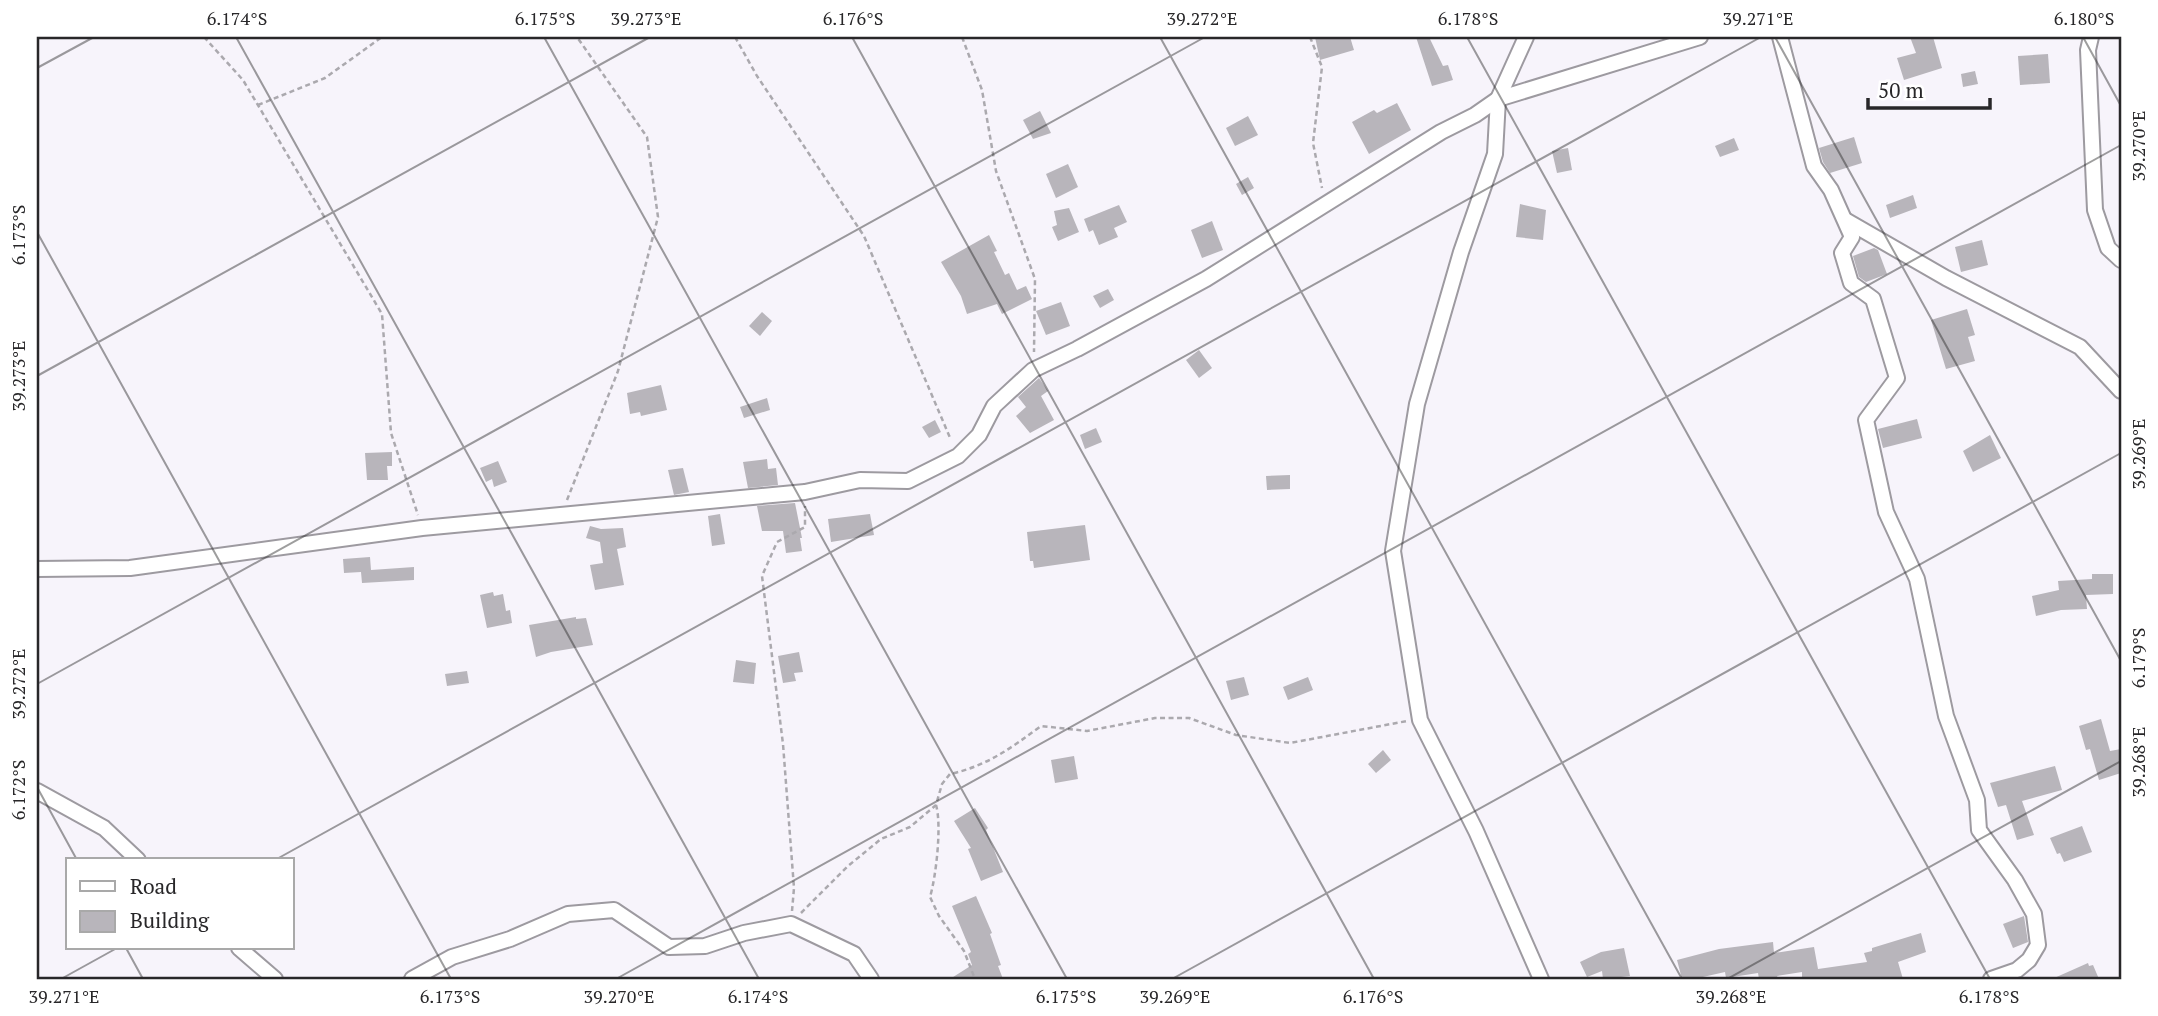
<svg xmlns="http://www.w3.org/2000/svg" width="2158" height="1016" viewBox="0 0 2158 1016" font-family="'PT Serif',serif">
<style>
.building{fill:#b8b5bb}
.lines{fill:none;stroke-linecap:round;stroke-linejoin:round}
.street-casing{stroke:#9d9aa0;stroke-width:18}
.path{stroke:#aba9ae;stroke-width:2.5;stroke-dasharray:5 3.5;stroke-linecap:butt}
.street{stroke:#fff;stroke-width:14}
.ticks{fill:none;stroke:#282729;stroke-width:2;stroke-opacity:0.45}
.neatline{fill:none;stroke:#282729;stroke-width:2.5}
.ticks-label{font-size:18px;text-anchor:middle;fill:#282729}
</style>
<rect width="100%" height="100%" fill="#f7f4fb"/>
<!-- building -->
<g class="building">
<path d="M1315 37H1350L1354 50 1320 60Z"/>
<path d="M1416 37H1429L1443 66 1448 65 1453 80 1432 86Z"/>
<path d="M1910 37H1933L1942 68 1904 80 1897 58 1916 53Z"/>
<path d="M2048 54 2050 83 2020 85 2018 56Z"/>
<path d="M1975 71 1978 84 1963 87 1961 74Z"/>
<path d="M1397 103 1411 130 1369 154 1352 122 1374 110 1377 113Z"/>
<path d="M1040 111 1051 133 1033 139 1023 120Z"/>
<path d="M1248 116 1258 135 1235 146 1226 128Z"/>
<path d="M1854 137 1862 163 1830 173 1823 162 1819 148Z"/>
<path d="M1734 138 1739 150 1720 157 1715 146Z"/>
<path d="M1568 148 1572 170 1557 173 1552 151Z"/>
<path d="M1068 164 1078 187 1056 198 1046 174Z"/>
<path d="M1248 177 1254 188 1242 195 1236 184Z"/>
<path d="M1913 195 1917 208 1890 218 1886 205Z"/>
<path d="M1520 204 1546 210 1543 240 1516 237Z"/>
<path d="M1119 205 1127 222 1114 228 1118 237 1099 245 1093 230 1089 232 1084 219Z"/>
<path d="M1069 208 1079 232 1058 241 1052 227 1057 225 1054 211Z"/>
<path d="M1212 221 1223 250 1202 258 1191 230Z"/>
<path d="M989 235 997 251 994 252 1005 275 1009 273 1017 290 1026 286 1032 299 1002 314 997 304 967 314 961 296 941 262Z"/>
<path d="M1982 240 1988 265 1961 272 1955 247Z"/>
<path d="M1874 248 1878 250 1887 274 1866 282 1859 277 1853 256Z"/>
<path d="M1108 289 1114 300 1100 308 1093 296Z"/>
<path d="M1061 302 1070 326 1046 335 1036 311Z"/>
<path d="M1967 309 1975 335 1968 337 1975 361 1946 369 1931 320Z"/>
<path d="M762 312 772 321 760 336 749 326Z"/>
<path d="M1199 350 1212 368 1199 378 1186 360Z"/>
<path d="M1039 378 1048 391 1041 396 1054 420 1030 433 1016 416 1026 407 1018 397Z"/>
<path d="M661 385 667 410 641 416 640 412 630 414 627 393Z"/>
<path d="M767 398 770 410 744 418 740 407Z"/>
<path d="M1917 419 1922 438 1883 448 1878 429Z"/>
<path d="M935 420 941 432 929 438 922 427Z"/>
<path d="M1096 428 1102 442 1085 449 1080 435Z"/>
<path d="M1990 435 2001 458 1973 472 1963 451Z"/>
<path d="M392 452V466H387L388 480H367L365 453Z"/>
<path d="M767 459 768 469 776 468 778 485 748 488 743 462Z"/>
<path d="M498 461 507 482 494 487 492 479 486 482 480 468Z"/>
<path d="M683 468 689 492 674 495 668 470Z"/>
<path d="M1290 475V489L1267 490 1266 476Z"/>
<path d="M795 503 802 538H800L802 551 786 553 783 531H762L757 506Z"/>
<path d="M720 514 725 544 712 546 708 516Z"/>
<path d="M870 514 874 535 831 542 828 519Z"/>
<path d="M1085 525 1090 560 1034 568 1033 561H1030L1027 532Z"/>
<path d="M590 526 601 529 623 528 626 547 617 549 624 585 595 590 590 565 603 563 600 542 586 538Z"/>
<path d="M370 557 371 570 414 567V580L362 583 361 572 344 573 343 559Z"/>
<path d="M2092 574H2113V594L2086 595 2087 609 2061 610 2036 616 2032 596 2059 590 2058 581 2092 579Z"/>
<path d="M493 592 494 596 503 594 506 611 510 610 512 623 487 628 480 595Z"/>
<path d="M576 617V619L586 618 593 645 551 652 536 657 529 625Z"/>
<path d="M799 652 803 672 794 673 796 681 783 683 778 656Z"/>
<path d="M736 660 756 663 754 684 733 682Z"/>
<path d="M467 671 469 683 447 686 445 674Z"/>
<path d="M1244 677 1249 695 1231 700 1226 681Z"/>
<path d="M1308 677 1313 690 1288 700 1283 687Z"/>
<path d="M2101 719 2110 751 2121 749V773L2099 780 2090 749 2086 750 2079 726Z"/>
<path d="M1383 750 1391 760 1376 773 1368 764Z"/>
<path d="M1074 756 1078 779 1055 783 1051 760Z"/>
<path d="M2055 766 2062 790 2022 801 2034 835 2017 840 2006 805 1998 807 1990 783Z"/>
<path d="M975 808 988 828 986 830 1003 872 981 881 968 849 971 848 954 821Z"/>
<path d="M2082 826 2092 852 2064 862 2060 853 2057 854 2050 838Z"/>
<path d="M976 896 992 933 990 934 1001 965 998 966 1003 979H950L972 965 968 954 971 952 952 906Z"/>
<path d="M2024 916 2028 942 2013 948 2003 924Z"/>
<path d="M1921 933 1926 952 1898 962 1903 979H1802V972L1777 976 1778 978 1771 979H1759L1758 973 1726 978 1725 972 1694 979H1682L1677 960 1719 949 1773 942 1774 953 1814 947 1818 969 1867 962 1864 953 1872 951V948Z"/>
<path d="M1624 948 1630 976 1603 979 1602 971 1587 977 1580 962 1601 952Z"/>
<path d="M2088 963 2089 966 2093 965 2099 979H2052Z"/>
</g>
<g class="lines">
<!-- street casing -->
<g class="street-casing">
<g id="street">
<path d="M1780 37 1814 166 1831 190 1852 237 1842 253 1851 283 1873 299 1897 378 1866 420 1886 512 1917 579 1946 716 1977 800 1979 830 2015 880 2034 914 2038 945 2029 960 2017 970 1991 979"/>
<path d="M2091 37 2088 50 2095 210 2108 248 2121 260"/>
<path d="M1847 221 1946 278 2080 347 2121 391"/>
<path d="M37 569 130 568 422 528 805 492 860 480 908 481 958 456 979 435 994 406 1033 370 1077 349 1206 279 1441 132 1475 115 1498 99 1526 37"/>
<path d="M37 791 104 828 138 860"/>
<path d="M239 948 275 979"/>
<path d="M412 979 452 957 510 939 568 914 614 910 669 947 705 946 744 933 791 924 854 954 871 979"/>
<path d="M1541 979 1476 831 1420 720 1393 551 1417 404 1461 252 1495 154 1498 99 1700 37"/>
</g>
</g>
<!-- path -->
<g class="path">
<path d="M204 37 243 80 382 314 391 433 418 515"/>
<path d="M735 37 757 76 864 236 951 440"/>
<path d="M962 37 982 90 996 171 1035 279 1034 352"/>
<path d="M1310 37 1322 67 1313 143 1322 188"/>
<path d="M258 105 325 78 382 37"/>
<path d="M567 500 618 371 658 217 647 137 577 37"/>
<path d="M936 805C942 825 936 877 930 897L939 916 964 951 975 979"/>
<path d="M792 911 794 888 783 744 762 576 777 542 805 527V506"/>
<path d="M801 913 848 866 881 839 910 827 936 805 942 784 950 774C987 766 1011 748 1041 726L1087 731 1155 718H1189L1236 735 1290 743 1407 721"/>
</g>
<!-- street -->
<use href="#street" class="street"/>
</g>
<!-- ticks -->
<path class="ticks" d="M236 37 759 979M544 37 1067 979M852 37 1374 979M1160 37 1682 979M1467 37 1990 979M1775 37 2121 661M2083 37 2121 106M37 68 94 37M37 232 451 979M37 376 650 37M37 684 1205 37M37 787 77 860M275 860 1761 37M126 948 143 979M61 979 117 948M616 979 2121 145M1172 979 2121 453M1727 979 2121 761"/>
<!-- border -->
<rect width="2158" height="1016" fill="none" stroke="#ffffff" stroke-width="77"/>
<!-- legend -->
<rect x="66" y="858" width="228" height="91" fill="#ffffff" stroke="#a9a9a9" stroke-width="2"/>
<rect x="80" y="881" width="35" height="10" fill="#ffffff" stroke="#a9a9a9" stroke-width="2"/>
<text x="130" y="894" font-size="21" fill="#282729">Road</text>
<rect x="80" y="911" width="35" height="21" fill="#b8b5bb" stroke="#a9a9a9" stroke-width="2"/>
<text x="130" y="928" font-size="21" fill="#282729">Building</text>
<!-- scale -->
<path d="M1868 98v10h122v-10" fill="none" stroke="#282729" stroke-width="3.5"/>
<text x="1878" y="98" font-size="21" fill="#282729" stroke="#ffffff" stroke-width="5" paint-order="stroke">50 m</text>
<rect x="38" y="38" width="2082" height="940" class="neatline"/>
<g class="ticks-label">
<text x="237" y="25">6.174°S</text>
<text x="545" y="25">6.175°S</text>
<text x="646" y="25">39.273°E</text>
<text x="853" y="25">6.176°S</text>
<text x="1202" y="25">39.272°E</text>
<text x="1468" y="25">6.178°S</text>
<text x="1758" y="25">39.271°E</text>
<text x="2084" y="25">6.180°S</text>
<text transform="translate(2139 146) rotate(-90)" y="6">39.270°E</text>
<text transform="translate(19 235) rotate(-90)" y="6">6.173°S</text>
<text transform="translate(19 376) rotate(-90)" y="6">39.273°E</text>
<text transform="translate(2139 454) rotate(-90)" y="6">39.269°E</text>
<text transform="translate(2139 658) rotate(-90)" y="6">6.179°S</text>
<text transform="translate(19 684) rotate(-90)" y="6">39.272°E</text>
<text transform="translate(2139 762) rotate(-90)" y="6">39.268°E</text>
<text transform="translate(19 790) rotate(-90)" y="6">6.172°S</text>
<text x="64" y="1003">39.271°E</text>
<text x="450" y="1003">6.173°S</text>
<text x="619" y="1003">39.270°E</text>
<text x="758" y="1003">6.174°S</text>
<text x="1066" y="1003">6.175°S</text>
<text x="1175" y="1003">39.269°E</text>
<text x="1373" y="1003">6.176°S</text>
<text x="1731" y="1003">39.268°E</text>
<text x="1989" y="1003">6.178°S</text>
</g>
</svg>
